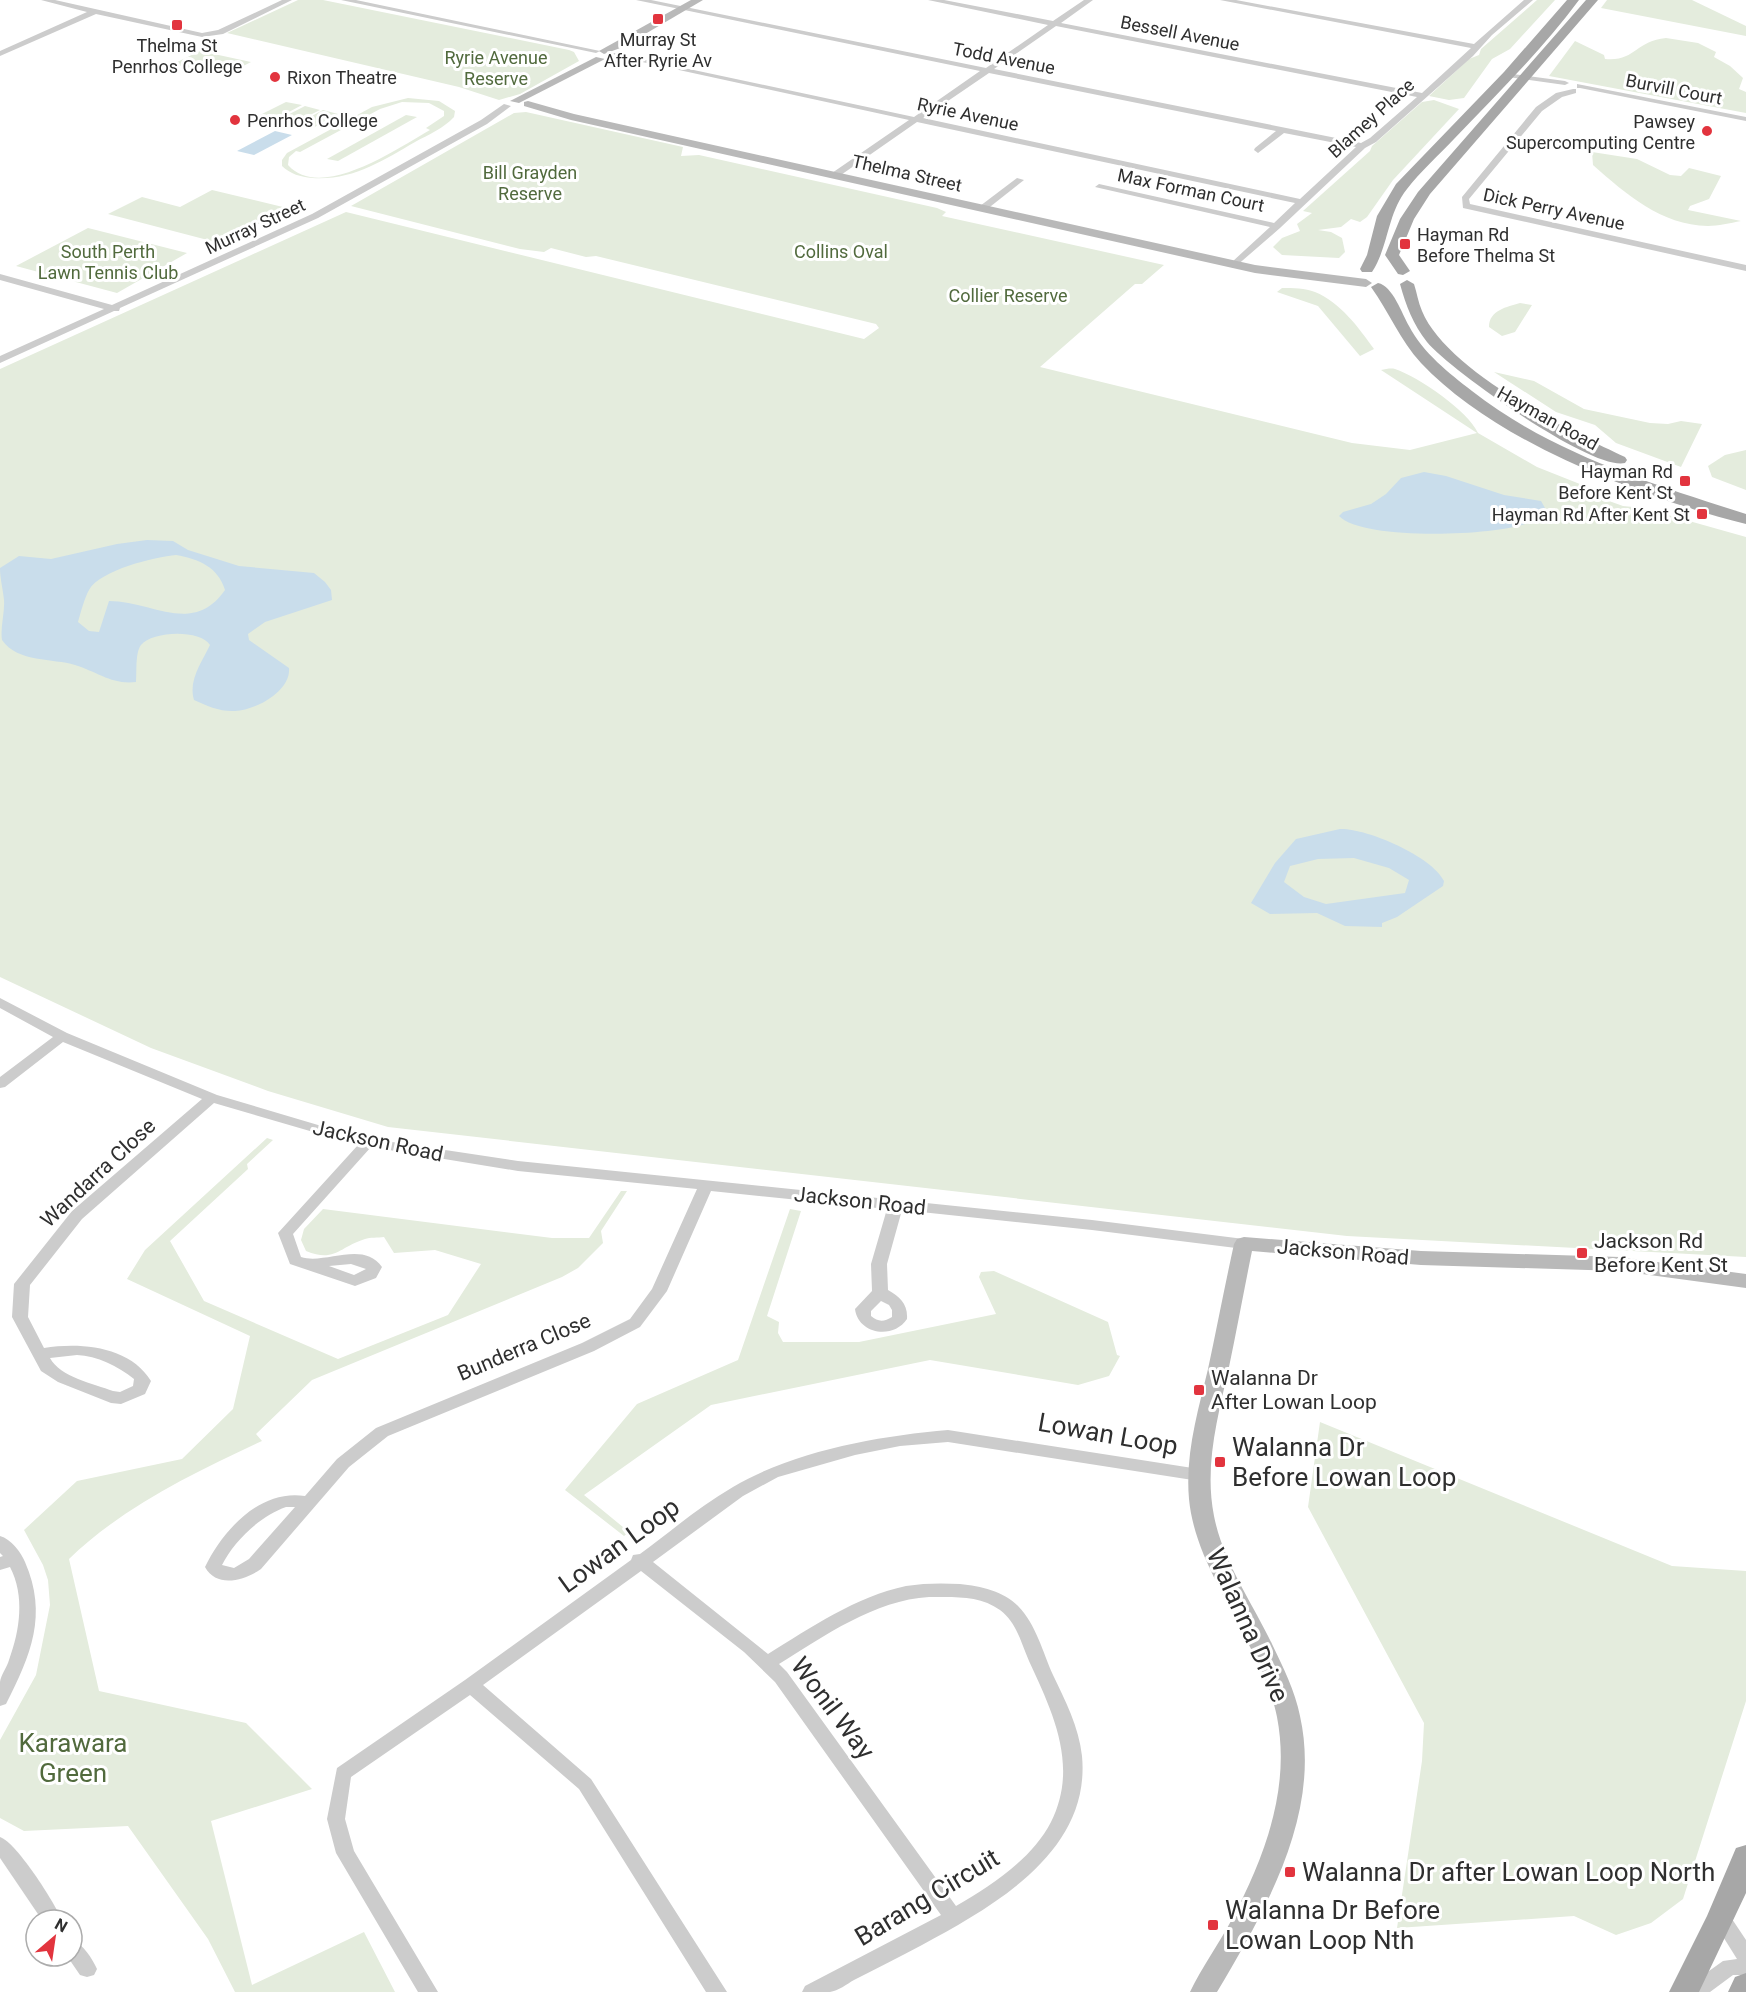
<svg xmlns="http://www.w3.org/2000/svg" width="1746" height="1992" viewBox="0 0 1746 1992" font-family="Roboto,sans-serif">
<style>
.green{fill:#e4ecdd;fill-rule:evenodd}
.water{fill:#c9ddeb;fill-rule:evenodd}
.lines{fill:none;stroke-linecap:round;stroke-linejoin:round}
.street{fill:#ccc;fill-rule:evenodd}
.secondary{fill:#b9b9b9;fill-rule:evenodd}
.primary{fill:#a7a7a7;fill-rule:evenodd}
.poi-dot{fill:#e2343e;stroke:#fff;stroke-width:2}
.labels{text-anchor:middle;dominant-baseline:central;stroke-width:6;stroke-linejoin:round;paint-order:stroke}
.far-street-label{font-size:18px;fill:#2f2f2f;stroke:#fff}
.far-poi-label{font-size:18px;fill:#2f2f2f;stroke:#fff;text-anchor:start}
.far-park-label{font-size:18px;fill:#516a3d;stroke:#fff}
.street-label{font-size:21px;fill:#2f2f2f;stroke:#fff}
.poi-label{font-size:21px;fill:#2f2f2f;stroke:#fff;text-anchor:start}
.near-street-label{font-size:26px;fill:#2f2f2f;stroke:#fff}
.near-poi-label{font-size:26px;fill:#2f2f2f;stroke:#fff;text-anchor:start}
.near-park-label{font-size:26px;fill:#516a3d;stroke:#fff}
</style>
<rect width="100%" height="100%" fill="#fff"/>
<!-- green -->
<g class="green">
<path d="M298 0H323L569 50 574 52 579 61 520 94 499 100 459 87 227 33Z"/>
<path d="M1537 0H1555L1510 49 1492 59 1464 98 1449 100 1429 96 1469 59 1479 55 1481 49Z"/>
<path d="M1607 0H1692L1746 26V36L1601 8Z"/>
<path d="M1666 38 1698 43 1716 52 1714 57 1730 66 1743 78 1739 89 1746 92V113L1549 76 1575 41 1604 55 1605 59C1635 62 1635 41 1666 38Z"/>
<path d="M200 51 251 62 224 76 173 64Z"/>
<path d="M408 98 439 101 455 111 454 117C444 128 428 135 415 142 382 161 352 181 312 178 301 177 290 174 282 166V160L287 153 372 107ZM402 102 429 103 444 111V116L426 128 430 130C398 148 321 202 288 165L289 157 296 151 300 152 380 109Z"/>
<path d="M1434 100 1459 109 1393 180 1367 217 1360 222 1351 219 1341 227 1318 230 1331 232 1342 238 1345 252 1339 258 1282 255 1273 247 1282 238 1300 231 1297 224 1312 213 1303 211 1370 151 1372 146 1422 102Z"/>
<path d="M286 102 302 105 274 120 258 116Z"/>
<path d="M305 106 320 110 292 124 276 121Z"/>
<path d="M323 110 338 114 311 129 295 125Z"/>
<path d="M526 112 683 147 681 156 699 155 937 208 946 212 942 216 1164 265 1142 284H1135L1040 367 1352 443 1410 450 1477 433 1381 370C1386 369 1391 368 1395 369 1419 377 1468 411 1478 433L1537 467 1600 492 1609 501 1623 506 1643 508 1746 537V1257L1347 1236 388 1127 268 1091 151 1048 0 977V369L346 212 864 339 879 328 876 324 596 256 586 257 551 248 544 252 520 249 351 206 514 113Z"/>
<path d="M406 115 417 117 338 161 327 159Z"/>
<path d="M1592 152 1637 159 1670 175 1681 176 1689 168 1721 176 1709 199 1690 206 1688 210 1741 221C1730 223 1718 226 1708 226 1661 225 1626 194 1593 165Z"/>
<path d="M212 190 287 208 223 244 108 214 142 197 180 207Z"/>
<path d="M88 228 187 253 117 293 16 266Z"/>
<path d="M1282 288C1293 288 1305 288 1315 292 1340 302 1359 328 1374 349L1360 356 1318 306 1277 292Z"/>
<path d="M1520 303 1532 305 1515 332 1502 336 1489 327C1489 310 1507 307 1520 303Z"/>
<path d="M1494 372 1534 381 1584 409 1650 423 1668 424 1681 421 1702 424 1681 467 1616 443 1595 425 1556 412Z"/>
<path d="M1746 450V490L1712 477 1708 466 1725 455Z"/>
<path d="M267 1138 273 1140 247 1164 248 1169 170 1241 204 1301 338 1359 448 1315 481 1264 435 1250 394 1253 384 1237C378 1238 370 1237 365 1239 339 1247 335 1263 306 1251L301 1240 304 1229 323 1209 552 1238H589L621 1191H627L601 1231 603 1243 578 1268 562 1277 312 1380 256 1434 262 1441C197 1471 121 1508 69 1559L99 1691 246 1723 312 1789 211 1821 252 1985 364 1932 395 1992H235L208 1939 128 1826 24 1831 0 1818V1740L36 1675 50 1605 48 1580 43 1565 24 1530 77 1481 182 1459 233 1409 250 1336 127 1279 145 1250Z"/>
<path d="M790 1209 801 1211 767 1316 779 1322 778 1333 783 1342H859L996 1314 979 1277 981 1272 994 1271 1108 1322 1117 1355 1120 1356 1109 1376 1078 1385 930 1360 711 1405 584 1495 629 1532 624 1536 565 1490 637 1404 738 1360Z"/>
<path d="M1320 1422 1672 1566 1746 1571V1701L1683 1899 1651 1923 1616 1935 1574 1916 1397 1928 1422 1761 1424 1723 1308 1507Z"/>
</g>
<!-- water -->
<g class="water">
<path d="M275 131 292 135 254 155 237 151Z"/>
<path d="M1424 472 1446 476 1504 495 1541 501 1545 508C1540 514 1536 520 1528 523 1496 536 1363 541 1339 516L1343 512 1371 504 1386 494 1401 478Z"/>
<path d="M147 540 173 541 188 550 239 566 314 573 325 582 331 590 332 600 265 622 248 634 249 640 289 668C291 691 256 710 235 711 221 712 207 706 194 700 188 680 202 662 210 645 200 629 152 631 141 645 135 653 137 672 136 682 112 685 98 672 75 665 53 658 18 663 2 640 0 628 5 612 4 600 3 589 0 579 0 568L19 556 51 559 117 544ZM176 555C199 559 218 567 225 590 193 636 152 601 109 601L99 632 89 631 78 622C81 612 84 599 89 590 100 570 155 557 176 555Z"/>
<path d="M1340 829C1366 828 1432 856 1444 881L1443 886 1397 917 1382 923V927L1345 926 1317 913 1270 914 1251 903 1275 863 1296 839ZM1354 858 1389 868 1409 880 1405 893 1326 904 1304 897 1284 882 1290 866 1318 859Z"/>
</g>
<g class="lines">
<!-- street -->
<g class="street">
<path d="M41 0H55L202 33 218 30 282 0H292L223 34 202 37 96 14 0 56V51L87 12Z"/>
<path d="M341 0H356L600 51 596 53Z"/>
<path d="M636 0H651L986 68 1048 25 928 0H944L1053 21 1084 0H1093L1061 23 1422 93 1471 48 1220 0H1236L1474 44 1524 0H1533L1492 35 1473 56 1376 142 1365 148 1280 228 1235 267 1232 266V262L1270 227 1095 187 1099 184 1274 223 1295 203 917 122 838 177H832V173L909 120 610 55 614 53 914 117 980 71ZM1056 26 1417 97 1370 138 1361 143 994 69ZM989 73 1276 131 1255 148 1254 150 1258 153 1284 133 1356 147 1300 199 923 118Z"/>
<path d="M1505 73 1565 81 1569 83 1565 85 1508 77H1505Z"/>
<path d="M1577 84 1746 117V121L1580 88H1577Z"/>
<path d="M1573 89H1576V93L1562 97 1542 111 1469 199 1470 204 1746 265V271L1463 208 1462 197 1536 107 1556 93Z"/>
<path d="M504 104 511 106 487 124 318 218 120 308 119 311H114L0 363V356L104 309 0 280V274L112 305 312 214 481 120Z"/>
<path d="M1017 178 1024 180 986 210H980V206Z"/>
<path d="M0 998 67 1033 217 1095 345 1133 392 1142 518 1161 1092 1220 1244 1239 1249 1240 1251 1244 1249 1248 1244 1249 1092 1230 902 1210 887 1264 888 1290C900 1297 908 1304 907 1319 893 1340 858 1334 855 1309L872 1291 871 1264 887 1209 711 1191 667 1291 640 1327 594 1351 388 1436 349 1467 261 1569C245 1580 217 1589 205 1567 223 1530 260 1489 305 1496L337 1459 376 1428 582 1343 630 1319 652 1289 697 1189 518 1171 371 1147 293 1234 301 1257C325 1265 363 1240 382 1267L376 1278 355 1286 290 1264 278 1233 358 1145 214 1103 82 1219 30 1285 28 1317 44 1348C80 1342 130 1346 151 1381L145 1394 121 1404 111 1403 58 1382 41 1371 12 1317 14 1284 72 1211 202 1099 63 1042 5 1087 0 1088V1077L53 1037 0 1008ZM351 1264 366 1269 354 1275 329 1266ZM881 1301 889 1305 892 1310V1317C884 1322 878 1322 871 1316V1311ZM77 1355C97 1356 118 1366 134 1379L133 1386 120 1392 113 1391C94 1384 60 1377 50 1358ZM286 1507H295L249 1559 234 1568 222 1565C234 1541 260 1516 286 1507Z"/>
<path d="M948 1430 1199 1469 1205 1471 1207 1475 1205 1479 1199 1481 948 1442 900 1446 855 1455 778 1477 743 1496 653 1562 768 1654C810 1628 857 1596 906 1586 924 1583 943 1583 960 1584 981 1586 1003 1591 1018 1606 1036 1624 1043 1653 1053 1675 1065 1700 1079 1727 1082 1756 1091 1852 994 1906 922 1945 900 1957 877 1968 854 1980 847 1984 838 1991 830 1992 821 1992 811 1992 802 1992L805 1986 941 1915 775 1682 744 1652 641 1571 483 1685 591 1779 727 1992H706L579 1789 470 1695 351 1777 345 1819 354 1851 438 1992H418L336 1853 327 1819 337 1768 465 1680 631 1560 633 1555 640 1554C670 1532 700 1506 733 1487 794 1451 878 1436 948 1430ZM929 1597C953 1597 980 1595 1000 1610 1017 1623 1021 1643 1029 1661 1053 1713 1079 1766 1051 1822 1032 1859 991 1886 956 1906L787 1672 779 1664C824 1636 875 1600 929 1597Z"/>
<path d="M0 1536C11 1539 21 1552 25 1562 48 1615 31 1655 6 1704L0 1706C0 1699 0 1689 0 1682 1 1675 7 1667 9 1660 20 1630 25 1596 10 1567L0 1570V1557L3 1556 0 1553Z"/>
<path d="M0 1837C17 1843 54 1902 62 1920H42L0 1858Z"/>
<path d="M1721 1911 1728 1913 1746 1940V1975H1733L1710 1992H1685L1688 1986 1723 1961 1737 1959 1712 1919 1714 1913Z"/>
<path d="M72 1940C83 1944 92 1958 97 1969L94 1975 87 1977 80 1975 67 1956H72Z"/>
</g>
<!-- secondary -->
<g class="secondary">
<path d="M691 0H703L623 47 604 54 599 51Z"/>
<path d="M596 57 605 59 519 103 510 101Z"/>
<path d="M528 101 574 114 1255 265 1366 279 1372 283 1366 287 1255 273 571 120 524 106V102Z"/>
<path d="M1244 1237 1421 1251 1620 1257 1746 1274V1288L1620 1271 1421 1265 1252 1251C1244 1290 1237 1329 1229 1367 1218 1416 1204 1466 1214 1516 1223 1562 1252 1602 1272 1644 1283 1667 1295 1691 1300 1716 1322 1814 1265 1911 1217 1992H1190C1202 1967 1218 1945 1231 1921 1264 1859 1291 1789 1277 1717 1272 1691 1259 1665 1247 1641 1225 1595 1194 1551 1189 1499 1185 1454 1198 1411 1208 1369 1217 1327 1225 1285 1234 1244L1237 1239Z"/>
</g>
<!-- primary -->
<g class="primary">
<path d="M1567 0H1579C1542 50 1497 94 1454 139 1439 155 1421 171 1407 189 1387 214 1389 246 1372 272H1362L1360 269 1367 255 1377 216 1396 184 1504 72Z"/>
<path d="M1586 0H1598L1430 194 1414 219 1399 255 1410 271 1403 275 1398 274 1385 255 1400 219 1418 192Z"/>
<path d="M1407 280 1414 284C1417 293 1418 302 1422 311 1446 370 1568 431 1625 457L1627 460 1625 463C1592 471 1450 370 1427 342 1413 324 1406 306 1400 284Z"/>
<path d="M1378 283C1393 286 1402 314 1409 326 1423 353 1449 373 1472 391 1551 453 1652 484 1746 514V524C1642 498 1495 442 1421 363 1400 340 1389 312 1371 287Z"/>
<path d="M1746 1845V1893L1699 1992H1669L1707 1916 1736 1848Z"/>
<path d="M1746 1973V1992H1728L1735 1977Z"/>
</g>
</g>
<!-- markers -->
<g class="poi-dot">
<rect x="652" y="13" width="12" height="12" rx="3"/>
<rect x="171" y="19" width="12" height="12" rx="3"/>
<circle cx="275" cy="77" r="6"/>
<circle cx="235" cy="120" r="6"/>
<circle cx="1707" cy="131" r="6"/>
<rect x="1399" y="238" width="12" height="12" rx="3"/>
<rect x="1679" y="475" width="12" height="12" rx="3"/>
<rect x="1696" y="508" width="12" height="12" rx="3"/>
<rect x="1576" y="1247" width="12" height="12" rx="3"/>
<rect x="1193" y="1384" width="12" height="12" rx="3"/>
<rect x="1214" y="1456" width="12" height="12" rx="3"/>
<rect x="1284" y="1866" width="12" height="12" rx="3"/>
<rect x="1207" y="1919" width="12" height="12" rx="3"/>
</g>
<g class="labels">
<!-- far-street labels -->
<g class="far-street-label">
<text transform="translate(1180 33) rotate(11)">Bessell Avenue</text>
<text transform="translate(1004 58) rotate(11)">Todd Avenue</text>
<text transform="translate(1674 89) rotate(11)">Burvill Court</text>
<text transform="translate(968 114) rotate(12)">Ryrie Avenue</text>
<text transform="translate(1371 118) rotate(-42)">Blamey Place</text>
<text transform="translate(907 173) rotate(13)">Thelma Street</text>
<text transform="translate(1191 190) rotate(12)">Max Forman Court</text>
<text transform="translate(1554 209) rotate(12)">Dick Perry Avenue</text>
<text transform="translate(255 226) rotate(-25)">Murray Street</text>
<text transform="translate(1548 418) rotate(29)">Hayman Road</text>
</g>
<!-- far-poi labels -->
<g class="far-poi-label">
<text x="658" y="39" text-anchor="middle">Murray St<tspan x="658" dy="21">After Ryrie Av</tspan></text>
<text x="177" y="45" text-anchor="middle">Thelma St<tspan x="177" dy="21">Penrhos College</tspan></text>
<text x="287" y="77">Rixon Theatre</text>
<text x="247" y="120">Penrhos College</text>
<text x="1695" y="121" text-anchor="end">Pawsey<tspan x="1695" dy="21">Supercomputing Centre</tspan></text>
<text x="1417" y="234">Hayman Rd<tspan x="1417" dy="21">Before Thelma St</tspan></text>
<text x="1673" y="471" text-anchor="end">Hayman Rd<tspan x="1673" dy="21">Before Kent St</tspan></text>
<text x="1690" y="514" text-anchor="end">Hayman Rd After Kent St</text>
</g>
<!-- far-park labels -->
<g class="far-park-label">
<text x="496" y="57">Ryrie Avenue<tspan x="496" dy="21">Reserve</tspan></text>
<text x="530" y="172">Bill Grayden<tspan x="530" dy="21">Reserve</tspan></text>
<text x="108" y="251">South Perth<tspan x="108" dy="21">Lawn Tennis Club</tspan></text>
<text x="841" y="251">Collins Oval</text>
<text x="1008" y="295">Collier Reserve</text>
</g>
<!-- street labels -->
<g class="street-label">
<text transform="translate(378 1141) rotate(12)">Jackson Road</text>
<text transform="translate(98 1173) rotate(-43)">Wandarra Close</text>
<text transform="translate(860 1201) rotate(6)">Jackson Road</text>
<text transform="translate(1343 1252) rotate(5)">Jackson Road</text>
<text transform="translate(524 1347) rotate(-23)">Bunderra Close</text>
</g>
<!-- poi labels -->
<g class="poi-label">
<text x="1594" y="1241">Jackson Rd<tspan x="1594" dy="24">Before Kent St</tspan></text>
<text x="1211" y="1378">Walanna Dr<tspan x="1211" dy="24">After Lowan Loop</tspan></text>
</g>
<!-- near-street labels -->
<g class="near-street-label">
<text transform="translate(1108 1434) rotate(10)">Lowan Loop</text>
<text transform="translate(619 1545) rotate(-36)">Lowan Loop</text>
<text transform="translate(1248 1625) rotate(66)">Walanna Drive</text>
<text transform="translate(833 1708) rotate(53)">Wonil Way</text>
<text transform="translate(927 1897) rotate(-31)">Barang Circuit</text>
</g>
<!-- near-poi labels -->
<g class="near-poi-label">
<text x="1232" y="1447">Walanna Dr<tspan x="1232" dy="30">Before Lowan Loop</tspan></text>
<text x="1302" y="1872">Walanna Dr after Lowan Loop North</text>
<text x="1225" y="1910">Walanna Dr Before<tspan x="1225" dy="30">Lowan Loop Nth</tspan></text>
</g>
<!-- near-park labels -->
<g class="near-park-label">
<text x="73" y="1743">Karawara<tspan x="73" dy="30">Green</tspan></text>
</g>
</g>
<!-- north arrow -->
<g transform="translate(54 1938) rotate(29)"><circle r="28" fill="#ffffff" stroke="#acacac" stroke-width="1.5"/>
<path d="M0-4.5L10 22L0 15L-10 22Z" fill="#e2343e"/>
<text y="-9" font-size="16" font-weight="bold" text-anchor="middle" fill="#2f2f2f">N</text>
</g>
</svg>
